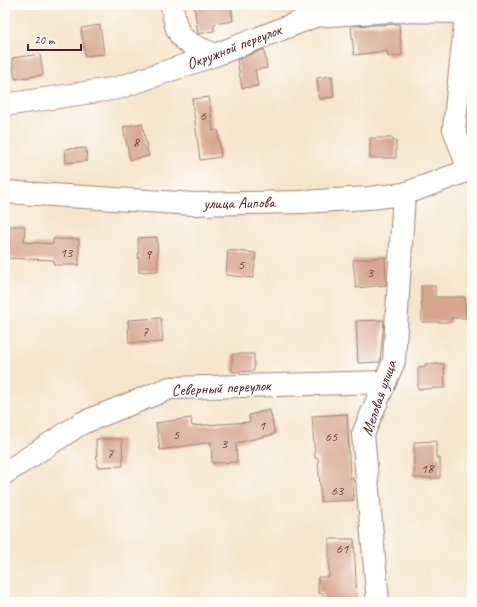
<svg xmlns="http://www.w3.org/2000/svg" width="477" height="607" viewBox="0 0 477 607" font-family="Caveat,sans-serif">
<style>
.building{fill:#d7a590}
.lines{fill:none;stroke-linecap:round;stroke-linejoin:round}
.minor-casing{stroke:#a0827c;stroke-width:24}
.major-casing{stroke:#a0827c;stroke-width:24}
.minor{stroke:#fff;stroke-width:22}
.major{stroke:#fff;stroke-width:22}
.labels{text-anchor:middle;dominant-baseline:central;stroke-width:4;stroke-linejoin:round;paint-order:stroke}
.number-label{font-size:14px;fill:#6d4044}
.street-label{font-size:16px;fill:#4a1f2b;stroke:#fdfcf7}
</style>
<rect width="100%" height="100%" fill="#fdfcf7"/>
<filter id="ink" filterUnits="userSpaceOnUse"><feTurbulence type="fractalNoise" baseFrequency=".025" numOctaves="2"/><feDisplacementMap in="SourceGraphic" scale="8" xChannelSelector="R" yChannelSelector="G"/><feConvolveMatrix kernelMatrix="1 2 1 2 8 2 1 2 1" color-interpolation-filters="sRGB"/></filter>
<filter id="wash" filterUnits="userSpaceOnUse"><feTurbulence type="fractalNoise" baseFrequency=".012" numOctaves="4" result="noise"/><feDisplacementMap in="SourceGraphic" scale="16" xChannelSelector="R" yChannelSelector="G"/><feGaussianBlur stdDeviation="0.9" result="paint"/><feColorMatrix in="noise" values="0 0 0 0 0 0 0 0 0 0 0 0 0 0 0 0 0 1.4 0 .05"/><feComposite in="paint" operator="in"/></filter>
<g filter="url(#wash)">
<rect width="100%" height="100%" fill="#f6e5cd"/>
<g id="blocks">
<!-- building -->
<g class="building">
<path d="M194 5H231L233 21 214 24V31L198 34Z"/>
<path d="M399 24 402 55 388 57 387 51 354 55 351 26Z"/>
<path d="M100 25 104 54 85 56 81 28Z"/>
<path d="M264 49 267 68 255 70 258 86 242 88 237 60Z"/>
<path d="M40 54 43 75 15 79 12 58Z"/>
<path d="M332 76 334 97 319 99 317 78Z"/>
<path d="M209 97 213 131 218 130 221 157 200 160 192 99Z"/>
<path d="M142 123 149 156 130 160 123 127Z"/>
<path d="M370 138H393V141H396V158H370Z"/>
<path d="M86 148 87 161 66 163 65 149Z"/>
<path d="M7 226H25L24 242 53 244V239H79V265H54L53 260 6 258Z"/>
<path d="M157 237 158 271 139 272 138 238Z"/>
<path d="M228 250 256 253 253 278 226 275Z"/>
<path d="M385 257 386 285 356 288 353 260Z"/>
<path d="M421 286H435V297H465L466 318H451V322H422Z"/>
<path d="M161 318 163 342 129 343 128 320Z"/>
<path d="M384 320 380 362 358 363 356 321Z"/>
<path d="M232 354H254V371L232 372Z"/>
<path d="M425 364H444L445 388 418 389V367H425Z"/>
<path d="M270 410 275 434 236 443 237 462 212 463 211 442 160 450 156 423 191 418 192 426 250 422 249 415Z"/>
<path d="M347 414 350 478H353L354 500 321 502 318 458H315L312 416Z"/>
<path d="M96 439H122L123 466 97 467Z"/>
<path d="M436 441V458H440V478H414V442Z"/>
<path d="M329 539H354L357 602H323V593H318V577H329Z"/>
</g>
</g>
</g>
<g filter="url(#ink)">
<use href="#blocks" fill-opacity="0" stroke="#a0827c" stroke-width="1"/>
<g class="lines">
<!-- minor casing -->
<g class="minor-casing">
<g id="minor">
<path d="M172 5C177 42 183 41 215 55"/>
<path d="M5 105 118 88 215 55 315 16 392 11 466 12"/>
<path d="M5 192 194 204 301 202 369 198 404 194 469 170"/>
<path d="M5 473 82 423 170 388 385 382"/>
<path d="M378 602 363 434 394 361 404 194"/>
</g>
</g>
<!-- major casing -->
<g class="major-casing">
<path id="major" d="M467 5 454 129 469 170 472 171"/>
</g>
<!-- minor -->
<use href="#minor" class="minor"/>
<!-- major -->
<use href="#major" class="major"/>
</g>
</g>
<g class="labels">
<!-- number labels -->
<g class="number-label">
<text x="203" y="115">6</text>
<text x="136" y="142">8</text>
<text x="66" y="252">13</text>
<text x="148" y="254">9</text>
<text x="241" y="264">5</text>
<text x="370" y="272">3</text>
<text x="145" y="331">7</text>
<text x="262" y="425">1</text>
<text x="176" y="434">5</text>
<text x="331" y="436">65</text>
<text x="224" y="443">3</text>
<text x="110" y="453">7</text>
<text x="427" y="468">18</text>
<text x="337" y="490">63</text>
<text x="342" y="548">61</text>
</g>
<!-- street labels -->
<g class="street-label">
<text transform="translate(234 47) rotate(-21)">Окружной переулок</text>
<text transform="translate(239 203) rotate(-1)">улица Аипова</text>
<text transform="translate(221 388) rotate(-3)">Северный переулок</text>
<text transform="translate(379 398) rotate(-71)">Меловая улица</text>
</g>
</g>
<!-- margin -->
<rect width="477" height="607" fill="none" stroke="#fdfcf7" stroke-width="20"/>
<!-- scale -->
<path d="M28 44v6h53v-6" fill="none" stroke="#4a1f2b" stroke-width="2"/>
<text x="34" y="44" font-size="12" fill="#4a1f2b" stroke="#fdfcf7" stroke-width="3" paint-order="stroke">20 m</text>
</svg>
